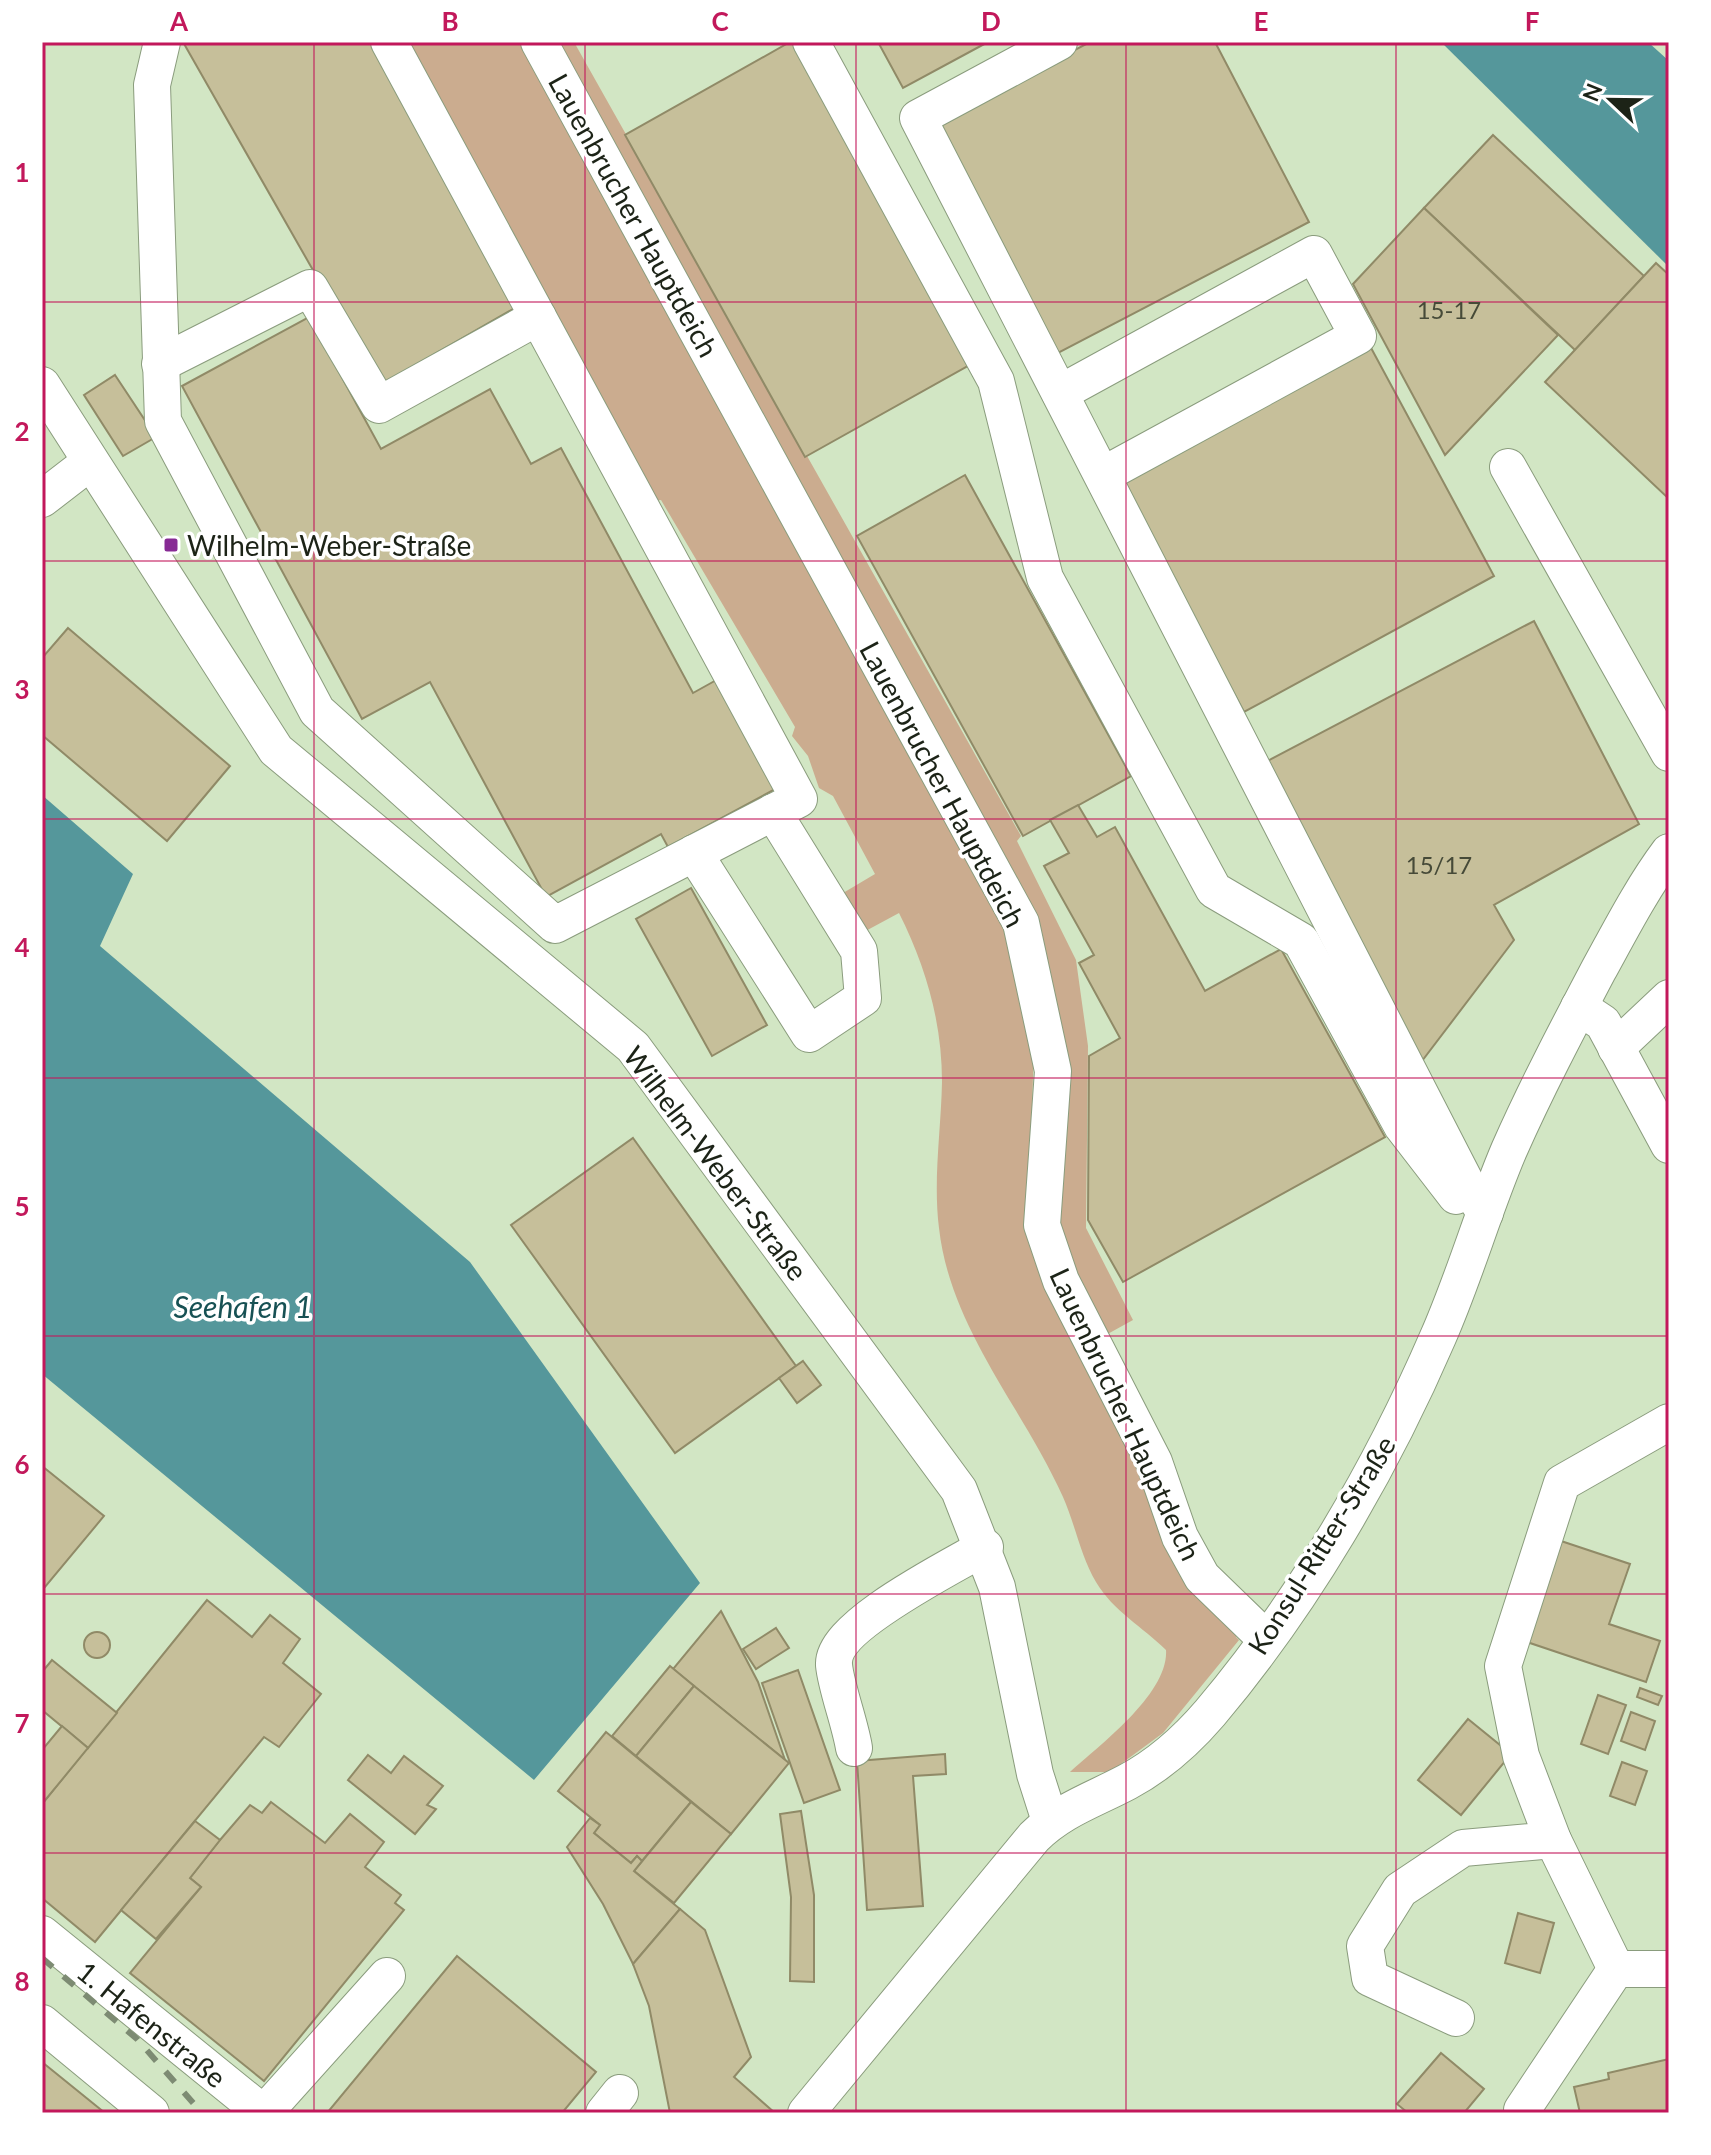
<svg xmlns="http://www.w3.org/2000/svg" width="1711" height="2155" viewBox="0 0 1711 2155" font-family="Lato,sans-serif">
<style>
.green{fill:#cbac8f}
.water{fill:#55979b}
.building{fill:#c6bf9a;stroke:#908a67;stroke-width:2}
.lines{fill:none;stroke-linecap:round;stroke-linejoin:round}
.minor-casing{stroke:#8a9c7d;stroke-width:38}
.minor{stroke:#fff;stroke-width:36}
.rail{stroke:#7d8b73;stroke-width:6;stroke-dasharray:14 14;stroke-linecap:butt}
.grid{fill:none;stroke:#c2185b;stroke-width:2;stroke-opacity:0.55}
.poi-dot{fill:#872a94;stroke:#fff;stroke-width:3}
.labels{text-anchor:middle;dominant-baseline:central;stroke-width:7;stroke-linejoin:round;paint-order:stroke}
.number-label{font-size:24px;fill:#464a38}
.street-label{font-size:28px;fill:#1c2317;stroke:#fff}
.poi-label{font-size:28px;fill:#1c2317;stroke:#fff;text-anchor:start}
.water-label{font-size:30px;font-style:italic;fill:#175154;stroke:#fff}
.neatline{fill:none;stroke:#c2185b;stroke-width:3}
.grid-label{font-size:26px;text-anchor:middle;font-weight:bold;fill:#c2185b}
</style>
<rect width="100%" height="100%" fill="#d2e6c4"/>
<!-- green -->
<g class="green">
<path d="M397 42H524L1002 913 1034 1046 1029 1201 1240 1631 1236 1637 1239 1640 1163 1733 1110 1772H1070C1100 1745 1169 1693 1166 1650 1143 1627 1113 1611 1096 1582 1081 1557 1075 1524 1063 1497 1023 1408 950 1328 939 1228 933 1180 941 1131 942 1082 942 1022 926 967 899 913L860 934 838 896 875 874 833 796 819 788 808 756 792 736 795 727 661 500 646 502Z"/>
<path d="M549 42H574L1021 836 1017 841 1076 960 1088 1046 1086 1228 1133 1320 1104 1336 1052 1231 1048 986Z"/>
</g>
<!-- water -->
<g class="water">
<path d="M1441 42H1648L1669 61V267Z"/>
<path d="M42 795 133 874 100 946 470 1262 700 1583 534 1780 42 1374Z"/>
</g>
<!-- building -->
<g class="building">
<path d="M183 42H379L527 301 379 386Z"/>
<path d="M790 42H794L973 363 805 457 625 135Z"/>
<path d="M878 42H988L903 88Z"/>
<path d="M1090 42H1215L1309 222 1058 353 937 122Z"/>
<path d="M1493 135 1644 276 1575 350 1424 208Z"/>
<path d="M1424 208 1558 335 1445 455 1353 284Z"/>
<path d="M1656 263 1669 275V499L1545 382Z"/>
<path d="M309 317 381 449 490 389 531 464 561 448 693 693 720 678 779 787 668 847 661 834 546 897 430 682 362 719 182 386Z"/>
<path d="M1370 346 1494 576 1244 712 1120 481Z"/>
<path d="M115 375 156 437 123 456 84 395Z"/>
<path d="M965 475 1131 776 1023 836 857 536Z"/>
<path d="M1534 621 1639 824 1494 905 1514 940 1422 1061 1258 766Z"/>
<path d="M68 628 230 766 167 841 42 735V658Z"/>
<path d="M1078 805 1097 837 1115 827 1205 991 1281 949 1385 1137 1123 1282 1088 1220 1089 1056 1120 1038 1079 963 1094 955 1044 866 1069 853 1050 820Z"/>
<path d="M691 888 767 1025 712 1056 636 919Z"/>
<path d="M633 1138 796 1366 675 1453 511 1225Z"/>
<path d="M803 1361 821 1385 797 1403 779 1378Z"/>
<path d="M42 1466 104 1516 45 1587 42 1585Z"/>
<path d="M1561 1541 1630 1564 1609 1624 1660 1641 1646 1682 1527 1642Z"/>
<path d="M207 1600 252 1637 270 1615 300 1639 283 1663 321 1694 279 1747 264 1737 95 1942 42 1898V1804Z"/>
<path d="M721 1611 758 1682 785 1760 673 1669Z"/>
<path d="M776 1628 789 1648 756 1669 743 1649Z"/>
<circle cx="97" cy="1645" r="13"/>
<path d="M52 1660 117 1713 88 1748 42 1710V1672Z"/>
<path d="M670 1666 694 1686 636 1756 612 1736Z"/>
<path d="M798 1670 840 1790 804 1803 762 1683Z"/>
<path d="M694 1686 789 1763 731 1834 636 1756Z"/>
<path d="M1640 1688 1662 1696 1658 1705 1637 1697Z"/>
<path d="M1598 1695 1626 1705 1608 1754 1581 1744Z"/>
<path d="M1631 1712 1655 1721 1645 1750 1621 1741Z"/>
<path d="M1468 1719 1511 1754 1461 1815 1418 1780Z"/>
<path d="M62 1726 88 1748 42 1804V1750Z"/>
<path d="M606 1732 691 1802 642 1861 637 1856 631 1863 594 1833 600 1825 558 1791Z"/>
<path d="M945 1754 946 1774 913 1776 923 1906 867 1910 857 1761Z"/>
<path d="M368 1755 391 1773 404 1756 443 1786 427 1805 436 1809 415 1834 348 1780Z"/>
<path d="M1622 1762 1647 1771 1635 1805 1610 1796Z"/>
<path d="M271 1802 325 1843 350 1814 384 1842 365 1867 401 1895 395 1903 404 1910 264 2081 130 1973 201 1887 190 1878 220 1840 250 1805 262 1813Z"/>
<path d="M691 1802 731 1834 674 1903 634 1871Z"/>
<path d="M801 1811 814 1895V1982L790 1981 791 1897 780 1814Z"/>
<path d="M590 1818 600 1825 594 1833 631 1863 637 1856 642 1861 634 1871 680 1909 633 1964 603 1904 567 1847Z"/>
<path d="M195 1821 220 1840 190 1878 201 1887 156 1939 121 1910Z"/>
<path d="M680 1909 705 1930 751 2057 734 2077 775 2113H670L649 2006 633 1964Z"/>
<path d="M1518 1913 1554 1923 1540 1973 1505 1963Z"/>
<path d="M457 1956 596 2072 562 2113H327Z"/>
<path d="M1441 2053 1484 2089 1464 2113H1408L1397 2104Z"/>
<path d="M1669 2059V2113H1580L1574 2087 1609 2079 1608 2073Z"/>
<path d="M42 2062 105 2113H42Z"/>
</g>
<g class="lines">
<!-- minor casing -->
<g class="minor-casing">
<g id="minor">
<path d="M162 42 152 85 163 421 317 711 555 925 799 799 389 42"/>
<path d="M539 42 1021 923 1053 1071 1042 1225 1061 1281 1154 1462 1180 1537 1202 1577 1266 1639"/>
<path d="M811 42 996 381 1045 578 1214 890 1301 941 1402 1126 1456 1196"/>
<path d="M1059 42 918 118 1465 1181 1485 1213"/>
<path d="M160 364 310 288 379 405 538 317"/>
<path d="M42 385 276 750 633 1047 959 1490 997 1587 1035 1774 1050 1821"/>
<path d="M1060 393 1314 254 1358 336 1103 475"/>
<path d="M1508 467 1669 753"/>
<path d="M42 499 90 462"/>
<path d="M694 853 809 1034 863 998 859 951 773 812"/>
<path d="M1579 1007 1603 1023 1669 1145"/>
<path d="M1616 1048 1669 998"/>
<path d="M1669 1422 1562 1483 1503 1666 1521 1756 1553 1840 1616 1969H1669"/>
<path d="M854 1748C850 1723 836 1687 834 1665 831 1626 953 1566 985 1547"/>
<path d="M42 1934 263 2113"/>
<path d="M1456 2018 1370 1978 1365 1946 1400 1890 1463 1848 1553 1840"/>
<path d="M42 2023 151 2113"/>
<path d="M1522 2110 1616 1969"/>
<path d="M264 2113 387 1976"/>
<path d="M604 2113 620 2093"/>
<path d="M806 2113 1034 1837C1061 1810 1093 1800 1127 1782 1159 1765 1186 1741 1210 1713 1303 1603 1381 1469 1438 1337 1465 1276 1483 1211 1509 1150 1536 1089 1567 1030 1598 971 1620 931 1642 888 1669 852"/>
</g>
</g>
<!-- minor -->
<use href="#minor" class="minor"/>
<!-- rail -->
<path class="rail" d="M42 1958 137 2039 202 2113"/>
</g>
<!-- grid -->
<path class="grid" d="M314 42V2113M585 42V2113M856 42V2113M1126 42V2113M1396 42V2113M42 302H1669M42 561H1669M42 819H1669M42 1078H1669M42 1336H1669M42 1594H1669M42 1853H1669"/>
<!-- markers -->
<rect class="poi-dot" x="163" y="537" width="16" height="16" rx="4"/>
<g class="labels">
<!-- number labels -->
<g class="number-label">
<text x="1449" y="309">15-17</text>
<text x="1439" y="864">15/17</text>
</g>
<!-- street labels -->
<g class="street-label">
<text transform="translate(634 215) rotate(61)">Lauenbrucher Hauptdeich</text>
<text transform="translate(943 784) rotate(62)">Lauenbrucher Hauptdeich</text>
<text transform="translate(716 1163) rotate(53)">Wilhelm-Weber-Straße</text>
<text transform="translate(1126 1414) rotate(65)">Lauenbrucher Hauptdeich</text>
<text transform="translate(1321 1545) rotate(-58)">Konsul-Ritter-Straße</text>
<text transform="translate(152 2024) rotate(39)">1. Hafenstraße</text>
</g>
<!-- poi labels -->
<g class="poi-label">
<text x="187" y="545">Wilhelm-Weber-Straße</text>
</g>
<!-- water labels -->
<g class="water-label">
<text x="243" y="1306">Seehafen 1</text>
</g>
</g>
<!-- border -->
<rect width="1711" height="2155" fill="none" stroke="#ffffff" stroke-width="88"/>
<!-- north arrow -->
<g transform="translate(1611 100) rotate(292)" stroke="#ffffff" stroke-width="6" paint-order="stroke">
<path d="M0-6L14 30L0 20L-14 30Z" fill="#1c2317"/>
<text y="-12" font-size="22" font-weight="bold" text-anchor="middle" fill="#1c2317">N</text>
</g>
<rect x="44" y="44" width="1623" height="2067" class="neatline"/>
<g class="grid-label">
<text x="179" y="31">A</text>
<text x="450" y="31">B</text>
<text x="720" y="31">C</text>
<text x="991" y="31">D</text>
<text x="1261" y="31">E</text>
<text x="1532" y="31">F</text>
<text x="22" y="182">1</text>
<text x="22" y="441">2</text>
<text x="22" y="699">3</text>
<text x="22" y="957">4</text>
<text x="22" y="1216">5</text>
<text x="22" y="1474">6</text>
<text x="22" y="1733">7</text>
<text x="22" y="1991">8</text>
</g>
</svg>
